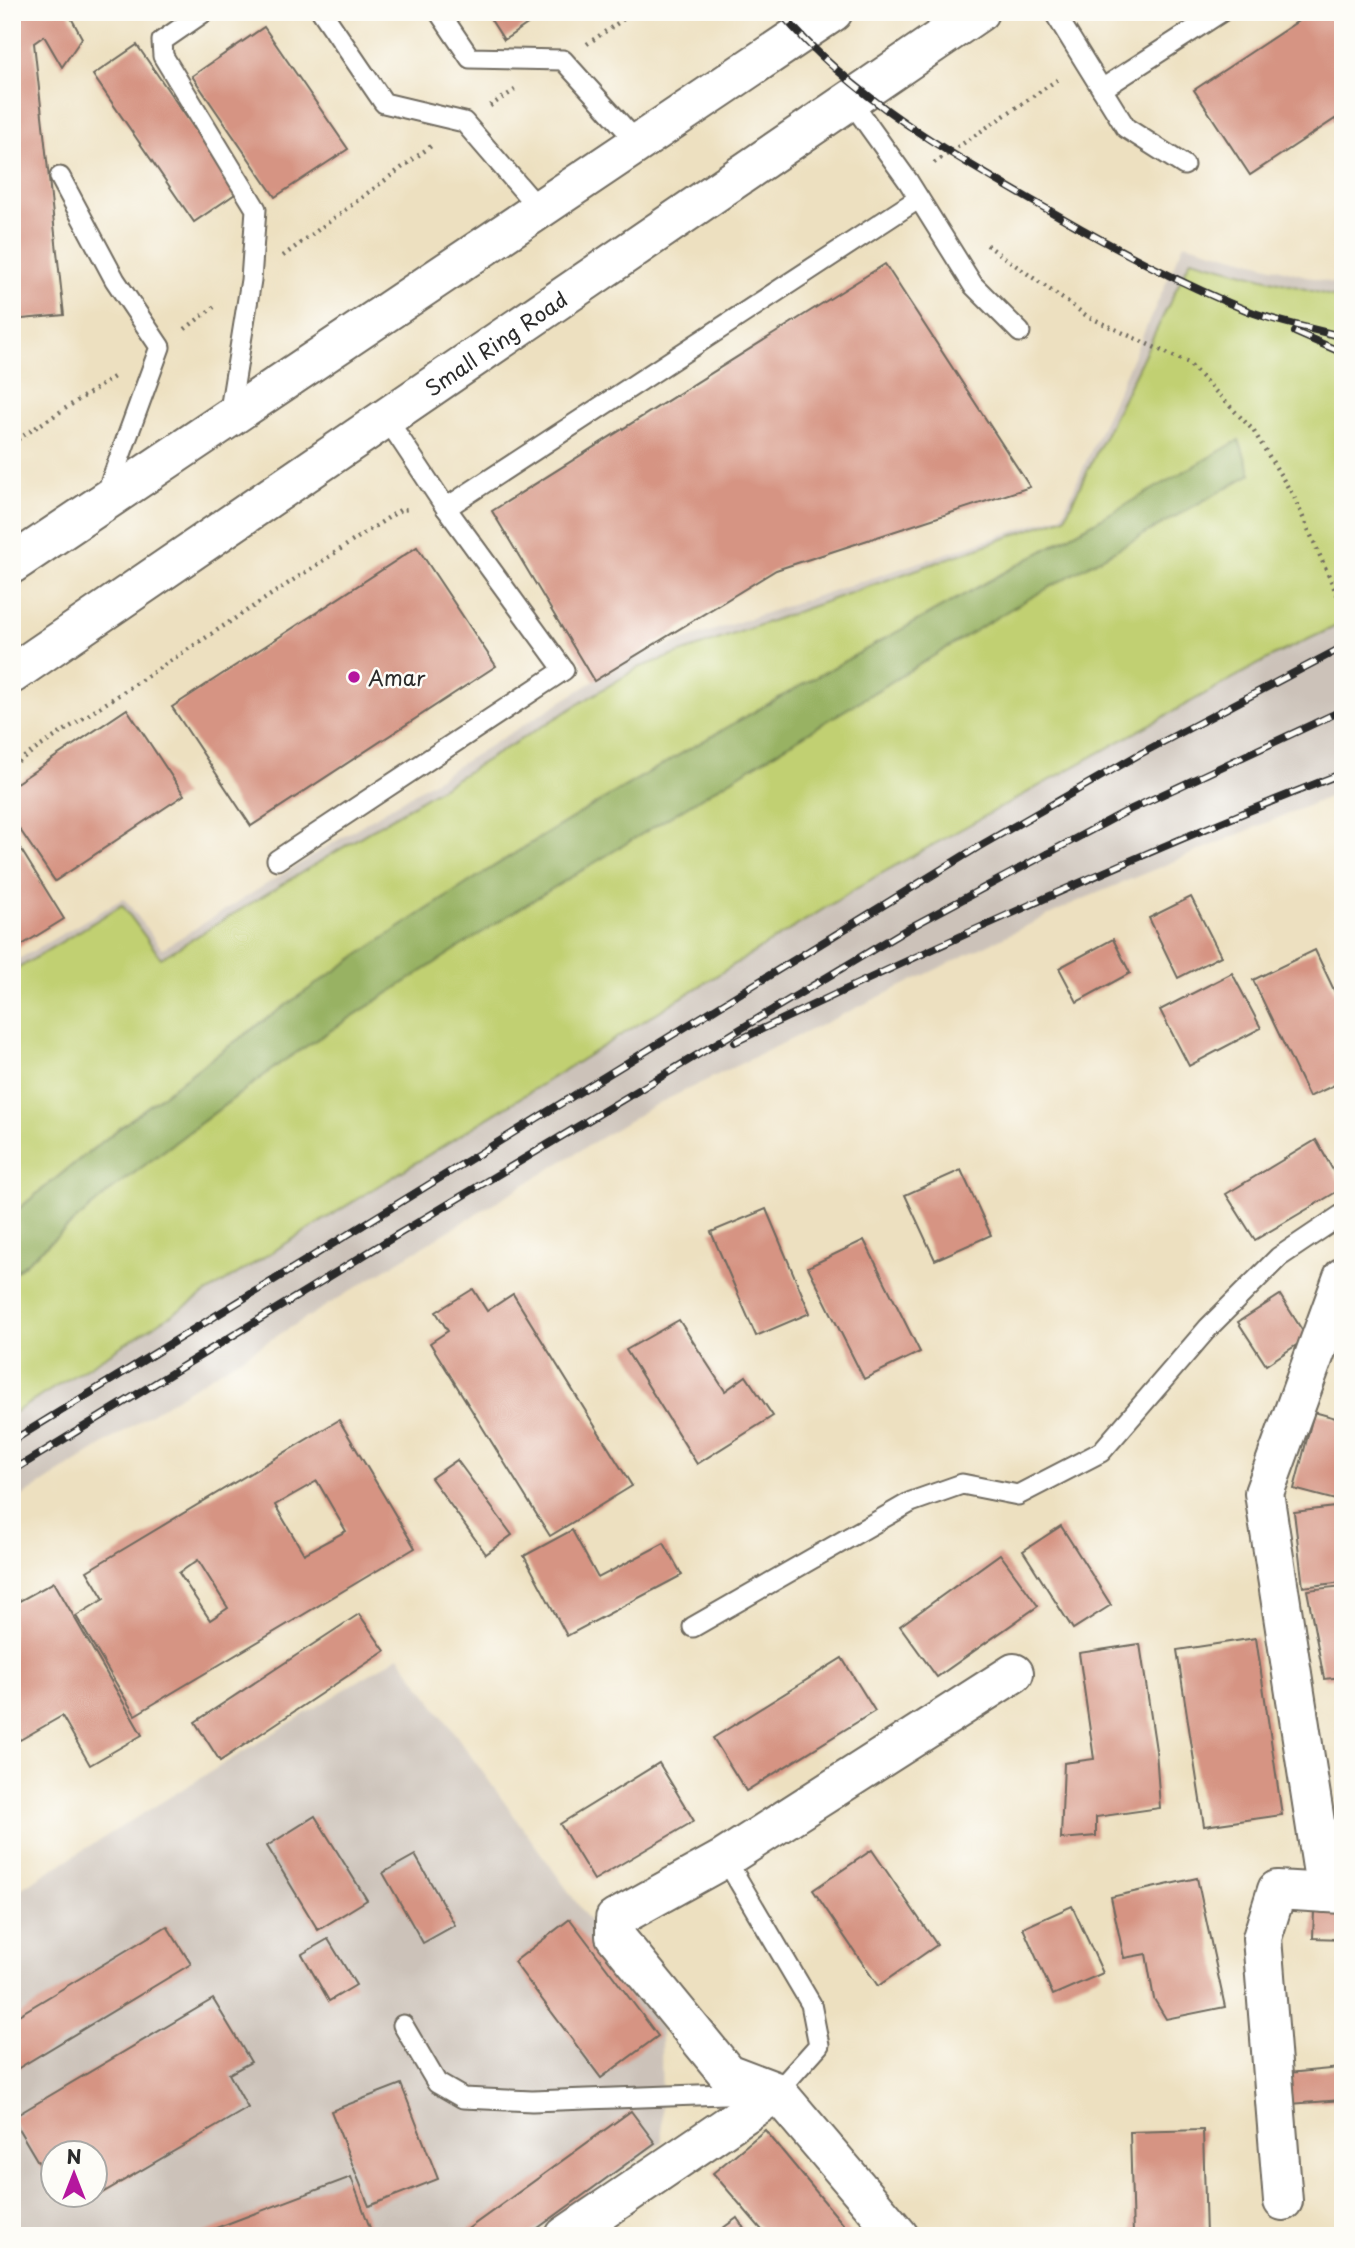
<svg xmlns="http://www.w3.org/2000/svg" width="1355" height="2248" viewBox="0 0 1355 2248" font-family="'Playpen Sans',sans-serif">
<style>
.industrial{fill:#ccc2b9;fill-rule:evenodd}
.green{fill:#c1d072;stroke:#767e4e;stroke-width:2}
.forest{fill:#98b264;stroke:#626e48;stroke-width:2}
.building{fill:#d69483;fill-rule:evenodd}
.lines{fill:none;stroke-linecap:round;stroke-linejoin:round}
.lane-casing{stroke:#6f6a5f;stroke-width:23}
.street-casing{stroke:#6f6a5f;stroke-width:42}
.highway-casing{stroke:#6f6a5f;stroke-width:42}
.path{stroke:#6f6a5f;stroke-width:4.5;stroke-dasharray:2 5;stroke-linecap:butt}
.lane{stroke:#fff;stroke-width:19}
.street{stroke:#fff;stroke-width:38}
.highway{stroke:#fff;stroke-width:38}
.rail-casing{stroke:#2b2b2b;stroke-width:8}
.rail{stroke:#fdfcf7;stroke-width:5;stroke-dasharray:16;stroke-linecap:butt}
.poi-dot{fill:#b5179e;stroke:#fdfcf7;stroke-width:2.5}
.labels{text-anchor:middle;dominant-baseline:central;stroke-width:5;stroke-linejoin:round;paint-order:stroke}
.street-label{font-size:21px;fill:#2b2b2b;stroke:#fdfcf7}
.poi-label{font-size:21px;fill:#2b2b2b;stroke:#fdfcf7;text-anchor:start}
</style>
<rect width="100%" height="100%" fill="#fdfcf7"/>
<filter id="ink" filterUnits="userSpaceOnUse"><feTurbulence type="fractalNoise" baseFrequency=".0143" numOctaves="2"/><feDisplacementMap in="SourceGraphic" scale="14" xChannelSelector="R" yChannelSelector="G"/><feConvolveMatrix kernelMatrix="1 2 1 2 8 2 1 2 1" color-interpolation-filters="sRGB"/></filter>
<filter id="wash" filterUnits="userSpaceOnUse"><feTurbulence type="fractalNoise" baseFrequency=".00686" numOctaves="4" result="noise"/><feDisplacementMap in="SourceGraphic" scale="28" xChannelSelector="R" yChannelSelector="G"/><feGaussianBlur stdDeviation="1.57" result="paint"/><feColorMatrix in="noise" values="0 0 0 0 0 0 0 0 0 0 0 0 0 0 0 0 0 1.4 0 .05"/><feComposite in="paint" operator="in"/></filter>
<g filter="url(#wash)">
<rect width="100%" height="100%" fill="#ede0c0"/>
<!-- industrial -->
<g class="industrial">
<path d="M1184 243 1343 286V791L1076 902 653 1106 190 1389 12 1503V963L124 898 162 949 633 657 1062 515Z"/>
<path d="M399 1656 579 1906 661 2028 662 2142 531 2236H12V1894ZM52 2154H94V2196H52Z"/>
</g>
<!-- green -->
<path class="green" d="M1191 259 1343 299V623L1277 654 875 877 12 1414V972L122 905 161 958 638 668 1065 517Z"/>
<!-- forest -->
<path class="forest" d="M1239 440 1251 474 1009 610 509 915 282 1062 109 1192 12 1275V1214C162 1090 321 976 485 872 730 717 989 585 1239 440Z"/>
<g id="blocks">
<!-- building -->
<g class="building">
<path d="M12 12H68L82 38 62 67 44 36 34 43 64 315 12 320Z"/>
<path d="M486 12H545L504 40Z"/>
<path d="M1312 12H1343V131L1335 119 1250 175 1194 90Z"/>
<path d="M264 27 348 149 275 197 192 76Z"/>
<path d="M137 45 238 192 194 222 93 75Z"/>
<path d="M885 264 1030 487 776 570 594 681 492 511Z"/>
<path d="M417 547 496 666 251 826 172 707Z"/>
<path d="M127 709 184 795 55 881 12 818V786Z"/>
<path d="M12 835 64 919 12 951Z"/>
<path d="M1191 897 1221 956 1178 978 1149 918Z"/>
<path d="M1113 939 1130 973 1077 1002 1059 968Z"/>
<path d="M1315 950 1343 1009V1081L1309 1097 1253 980Z"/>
<path d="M1232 973 1261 1028 1189 1066 1160 1010Z"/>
<path d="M1316 1140 1343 1188 1255 1240 1226 1194Z"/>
<path d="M961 1170 991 1235 935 1260 905 1195Z"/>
<path d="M766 1209 810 1313 756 1336 711 1232Z"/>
<path d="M864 1240 920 1352 864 1379 808 1267Z"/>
<path d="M473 1289 487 1311 513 1294 632 1486 550 1536 430 1343 448 1331 436 1312Z"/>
<path d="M1280 1295 1307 1338 1266 1365 1238 1322Z"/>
<path d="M679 1320 725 1391 746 1376 773 1416 697 1464 626 1350Z"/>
<path d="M1314 1412 1343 1420V1502L1294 1489Z"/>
<path d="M339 1420 415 1548 135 1715 76 1616 104 1599 87 1571ZM317 1481 346 1531 304 1554 275 1505ZM198 1560 228 1608 210 1620 179 1573Z"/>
<path d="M457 1460 512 1535 486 1554 431 1478Z"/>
<path d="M1343 1506V1582L1303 1587 1294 1512Z"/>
<path d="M1061 1526 1111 1605 1073 1629 1023 1551Z"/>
<path d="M572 1530 598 1578 664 1543 682 1575 567 1636 524 1556Z"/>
<path d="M1000 1554 1038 1606 937 1677 900 1626Z"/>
<path d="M54 1582 142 1735 90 1765 62 1716 20 1740 12 1726V1605Z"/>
<path d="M1343 1586V1677L1324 1679 1307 1590Z"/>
<path d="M359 1614 385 1651 220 1761 195 1722Z"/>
<path d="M1256 1638 1282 1815 1204 1826 1177 1650Z"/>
<path d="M1140 1644 1156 1750 1160 1808 1096 1817V1836L1061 1839 1064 1763 1094 1759 1079 1653Z"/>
<path d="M842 1658 875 1711 746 1791 713 1738Z"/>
<path d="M659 1763 694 1821 594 1880 560 1824Z"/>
<path d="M315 1816 367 1900 318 1930 267 1846Z"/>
<path d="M872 1850 937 1945 878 1986 813 1890Z"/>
<path d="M415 1855 455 1925 423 1943 383 1873Z"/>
<path d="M1197 1878 1225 2007 1166 2019 1154 1999 1146 1954 1124 1958 1111 1897Z"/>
<path d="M1072 1906 1103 1973 1053 1995 1023 1928Z"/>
<path d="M1314 1911 1343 1912V1939L1313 1938Z"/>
<path d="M570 1919 658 2036 601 2078 514 1962Z"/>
<path d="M167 1926 191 1964 12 2072V2019Z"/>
<path d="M328 1939 356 1985 329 2001 302 1954Z"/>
<path d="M213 1999 251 2062 229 2074 248 2108 97 2196 94 2154H52V2173L47 2177 12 2118Z"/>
<path d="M1340 2068 1342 2100 1290 2104 1288 2073Z"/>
<path d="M401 2084 438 2179 369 2206 331 2111Z"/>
<path d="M631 2111 655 2143 527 2236H458Z"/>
<path d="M765 2130 853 2236H767L713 2173Z"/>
<path d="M1203 2130 1206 2236H1133L1130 2132Z"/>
<path d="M351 2177 373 2236H195Z"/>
<path d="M737 2218 749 2236H712Z"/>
</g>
</g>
</g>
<g filter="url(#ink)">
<use href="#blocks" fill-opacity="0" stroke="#6f6a5f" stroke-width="2"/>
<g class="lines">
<!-- lane casing -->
<g class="lane-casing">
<g id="lane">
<path d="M204 12 162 41 163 56 256 209 251 280 229 416"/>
<path d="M322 12 384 103 464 122 539 209"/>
<path d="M439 12 470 58 563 60 637 142"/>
<path d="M1054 12 1126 128 1184 165"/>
<path d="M1102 89 1221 12"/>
<path d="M850 100 908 181 973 285 1020 332"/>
<path d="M60 177 115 280 160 347 106 495"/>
<path d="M446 508 918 199"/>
<path d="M277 860 564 670 446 508 387 419"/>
<path d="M693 1627 911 1502 962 1484 1018 1495 1101 1452 1208 1328 1279 1257 1343 1214"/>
<path d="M403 2025 437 2083 463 2098 532 2101 777 2092 819 2045 811 2004 725 1858"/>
</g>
</g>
<!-- street casing -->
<g class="street-casing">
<g id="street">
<path d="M1326 1893 1264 1493 1343 1277"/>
<path d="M1283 2201 1262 1938 1277 1890 1343 1894"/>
<path d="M565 2236 777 2092"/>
<path d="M899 2236 777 2092 727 2073 615 1936V1919L725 1858 1014 1673"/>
</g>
</g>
<!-- highway casing -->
<g class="highway-casing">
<g id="highway">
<path d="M12 564 833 12"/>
<path id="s1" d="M12 674 979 12"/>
</g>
</g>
<!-- path -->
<g class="path">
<path d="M587 44 634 12"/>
<path d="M490 106 515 90"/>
<path d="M934 163 1060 78"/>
<path d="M987 245 1087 316 1188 363 1253 430 1294 497 1343 608"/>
<path d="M283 256 431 146"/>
<path d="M185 329 214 307"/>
<path d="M12 443 117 375"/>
<path d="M12 765 400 510 410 509"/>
</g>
<!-- lane -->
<use href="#lane" class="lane"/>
<!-- street -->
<use href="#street" class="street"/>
<!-- highway -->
<use href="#highway" class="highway"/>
<!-- rail casing -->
<g class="rail-casing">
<g id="rail">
<path d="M780 12C853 99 954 157 1052 212 1114 248 1179 283 1246 310 1276 322 1311 328 1343 337"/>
<path d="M1295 332 1343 353"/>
<path d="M735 1042C935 946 1136 854 1343 773"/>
<path d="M12 1441 978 847 1138 755 1343 647"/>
<path d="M12 1471 392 1238 909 928 1125 812 1343 710"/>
</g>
</g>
<!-- rail -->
<use href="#rail" class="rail"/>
</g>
</g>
<!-- markers -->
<circle class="poi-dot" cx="354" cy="677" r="7"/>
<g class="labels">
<!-- street labels -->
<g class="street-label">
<text stroke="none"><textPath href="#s1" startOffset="586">Small Ring Road</textPath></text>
</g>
<!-- poi labels -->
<g class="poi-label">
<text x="368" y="677">Amar</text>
</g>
</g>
<!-- margin -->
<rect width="1355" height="2248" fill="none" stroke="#fdfcf7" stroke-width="42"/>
<!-- north arrow -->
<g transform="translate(74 2174)"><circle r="33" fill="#fdfcf7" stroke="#a9a8a5" stroke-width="2"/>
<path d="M0-5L12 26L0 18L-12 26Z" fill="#b5179e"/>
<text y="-10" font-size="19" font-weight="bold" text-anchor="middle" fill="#2b2b2b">N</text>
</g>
</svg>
